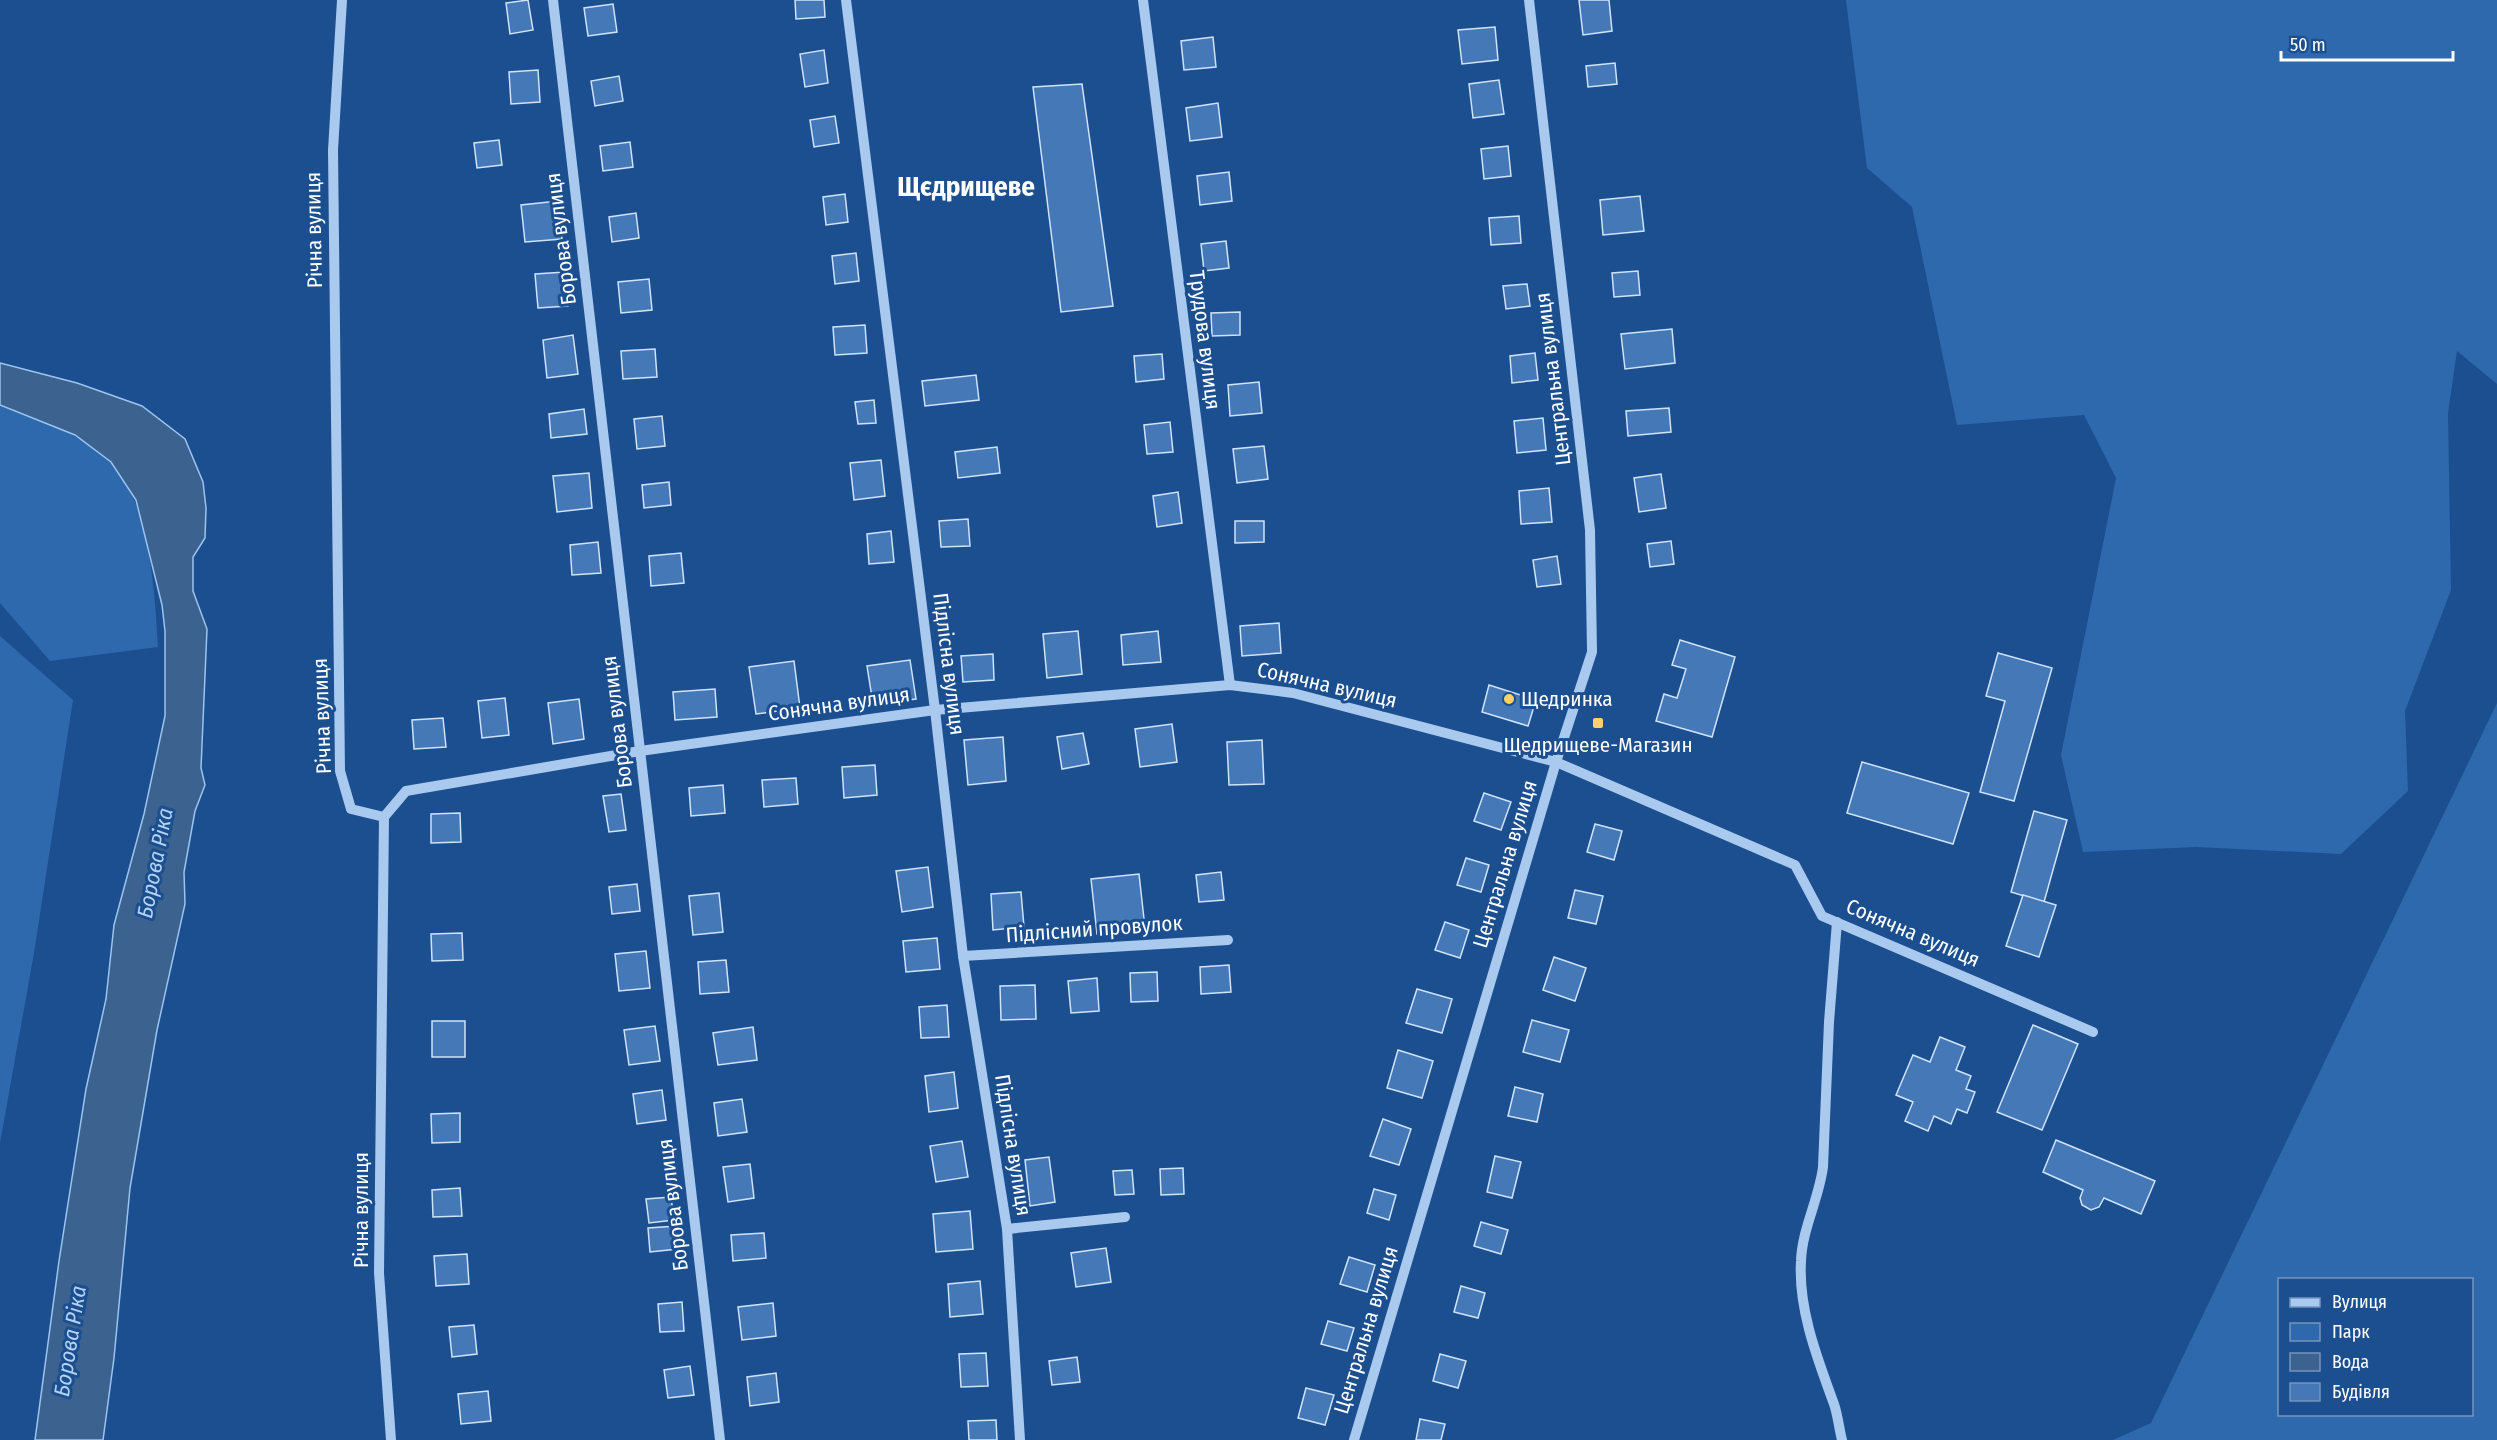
<svg xmlns="http://www.w3.org/2000/svg" width="2497" height="1440" viewBox="0 0 2497 1440" font-family="'Fira Sans Condensed',sans-serif">
<style>
.green{fill:#2e69ad;fill-rule:evenodd}
.water{fill:#3c6290;stroke:#9cc4f0;stroke-width:1.5}
.building{fill:#4478b7;stroke:#cfe3fa;stroke-width:1.5}
.lines{fill:none;stroke-linecap:round;stroke-linejoin:round}
.minor{stroke:#a9c9ee;stroke-width:10}
.poi-dot{fill:#ffd166;stroke:#1b4f8f;stroke-width:2}
.labels{text-anchor:middle;dominant-baseline:central;stroke-width:6;stroke-linejoin:round;paint-order:stroke}
.street-label{font-size:21px;fill:#fff;stroke:#1b4f8f}
.poi-label{font-size:21px;fill:#fff;stroke:#1b4f8f;text-anchor:start}
.water-label{font-size:22px;font-style:italic;fill:#b5d3f5;stroke:#1b4f8f}
.district-label{font-size:27px;font-weight:bold;fill:#fff;stroke:#1b4f8f}
</style>
<rect width="100%" height="100%" fill="#1b4f8f"/>
<!-- green -->
<g class="green">
<path d="M1846 0H2497V384L2457 351 2448 413 2451 590 2405 711 2408 791 2341 854 2196 847 2083 852 2061 755 2116 478 2084 415 1957 425 1912 207 1867 168Z"/>
<path d="M0 405C39 418 79 433 109 461 150 498 155 595 158 647L50 661 0 603Z"/>
<path d="M0 636 73 700 34 953 0 1143Z"/>
<path d="M2497 703V1440H2113L2151 1423ZM2280 1280H2472V1414H2280Z"/>
</g>
<!-- water -->
<path class="water" d="M0 363 77 383 142 406 185 439 203 482 206 508 205 538 193 557V591L207 629 201 768 205 785 195 811 184 872 185 904 157 1030 130 1188 114 1358 103 1440H35L59 1261 86 1089 106 999 114 925 144 814 165 716V631L162 605 136 500 111 462 75 435 0 405Z"/>
<!-- building -->
<g class="building">
<path d="M528 0 533 30 510 34 506 3Z"/>
<path d="M795 0H824L825 17 796 19Z"/>
<path d="M1579 0H1609L1612 31 1583 35Z"/>
<path d="M613 4 617 32 588 36 584 8Z"/>
<path d="M1495 27 1498 60 1462 64 1458 30Z"/>
<path d="M1213 37 1216 67 1184 70 1181 41Z"/>
<path d="M824 50 828 83 805 87 800 54Z"/>
<path d="M1615 63 1617 84 1588 87 1586 66Z"/>
<path d="M538 70 540 102 511 104 509 72Z"/>
<path d="M619 76 623 101 595 106 591 81Z"/>
<path d="M1499 80 1504 114 1473 118 1469 84Z"/>
<path d="M1082 84 1113 306 1061 312 1033 87Z"/>
<path d="M1218 103 1222 137 1190 141 1186 108Z"/>
<path d="M835 116 839 143 814 147 810 120Z"/>
<path d="M499 140 502 165 477 168 474 143Z"/>
<path d="M630 142 633 167 603 171 600 146Z"/>
<path d="M1508 146 1511 176 1484 179 1481 149Z"/>
<path d="M1229 172 1232 201 1200 205 1197 176Z"/>
<path d="M845 194 848 222 826 225 823 197Z"/>
<path d="M1640 196 1644 231 1603 235 1600 200Z"/>
<path d="M558 201 562 239 525 242 521 205Z"/>
<path d="M636 213 639 238 612 242 609 217Z"/>
<path d="M1519 216 1521 243 1491 245 1489 218Z"/>
<path d="M1226 241 1229 268 1204 271 1201 244Z"/>
<path d="M856 253 859 281 835 284 832 256Z"/>
<path d="M1638 271 1640 295 1614 297 1612 273Z"/>
<path d="M565 272 568 306 538 308 535 274Z"/>
<path d="M649 279 652 310 621 313 618 282Z"/>
<path d="M1527 284 1530 306 1506 309 1503 286Z"/>
<path d="M1240 312V335L1212 336 1211 313Z"/>
<path d="M865 325 867 353 835 355 833 327Z"/>
<path d="M1672 329 1675 363 1625 369 1621 334Z"/>
<path d="M573 335 578 374 547 378 543 340Z"/>
<path d="M655 349 657 377 623 379 621 351Z"/>
<path d="M1535 353 1538 380 1512 383 1510 356Z"/>
<path d="M1162 354 1164 379 1136 382 1134 356Z"/>
<path d="M976 375 979 400 925 406 922 381Z"/>
<path d="M1259 382 1262 413 1230 416 1228 385Z"/>
<path d="M874 400 876 423 858 424 855 402Z"/>
<path d="M1669 408 1671 432 1628 436 1626 411Z"/>
<path d="M584 409 587 434 551 438 549 414Z"/>
<path d="M662 416 665 446 637 449 634 419Z"/>
<path d="M1543 418 1546 450 1517 453 1514 421Z"/>
<path d="M1170 422 1173 452 1147 454 1144 425Z"/>
<path d="M1264 446 1268 479 1237 483 1233 449Z"/>
<path d="M997 447 1000 473 958 478 955 452Z"/>
<path d="M881 460 885 496 854 500 850 463Z"/>
<path d="M589 473 592 508 557 512 553 476Z"/>
<path d="M1661 474 1666 508 1639 512 1634 478Z"/>
<path d="M669 482 671 505 644 508 642 485Z"/>
<path d="M1549 488 1552 522 1521 524 1519 491Z"/>
<path d="M1178 492 1182 523 1157 527 1153 496Z"/>
<path d="M968 519 970 546 941 547 939 521Z"/>
<path d="M1235 521H1264V542L1235 543Z"/>
<path d="M891 531 894 562 869 564 867 534Z"/>
<path d="M1671 541 1674 564 1650 567 1647 544Z"/>
<path d="M598 542 601 573 572 575 570 545Z"/>
<path d="M681 553 684 583 651 586 649 556Z"/>
<path d="M1557 556 1561 584 1537 587 1533 560Z"/>
<path d="M1279 623 1281 653 1242 656 1240 626Z"/>
<path d="M1078 631 1082 674 1047 678 1043 634Z"/>
<path d="M1158 631 1161 662 1123 665 1121 635Z"/>
<path d="M1680 640 1735 657 1712 737 1656 721 1664 694 1677 698 1686 669 1672 665Z"/>
<path d="M1998 653 2052 668 2014 801 1980 792 2005 701 1986 696Z"/>
<path d="M993 654 994 680 963 682 961 656Z"/>
<path d="M910 660 916 699 873 704 867 666Z"/>
<path d="M794 661 800 708 756 714 749 667Z"/>
<path d="M1489 685 1536 700 1528 726 1482 712Z"/>
<path d="M715 689 717 717 675 720 673 692Z"/>
<path d="M505 698 509 735 482 738 478 701Z"/>
<path d="M579 699 584 739 553 744 548 703Z"/>
<path d="M443 718 446 747 414 749 412 720Z"/>
<path d="M1172 724 1177 762 1140 767 1135 729Z"/>
<path d="M1083 733 1089 764 1062 769 1057 737Z"/>
<path d="M1003 737 1006 781 968 785 964 740Z"/>
<path d="M1262 740 1264 784 1229 785 1227 742Z"/>
<path d="M1862 762 1969 793 1953 844 1847 813Z"/>
<path d="M875 765 877 795 844 798 842 767Z"/>
<path d="M796 778 798 804 764 807 762 780Z"/>
<path d="M723 785 725 813 691 816 689 788Z"/>
<path d="M1484 793 1511 802 1501 830 1474 821Z"/>
<path d="M621 794 626 830 609 832 603 796Z"/>
<path d="M2034 811 2067 820 2044 902 2011 892Z"/>
<path d="M460 813 461 842 431 843V814Z"/>
<path d="M1595 824 1622 831 1614 860 1587 852Z"/>
<path d="M1466 858 1489 865 1481 892 1457 885Z"/>
<path d="M928 867 933 907 902 912 896 871Z"/>
<path d="M1221 872 1224 900 1199 902 1196 875Z"/>
<path d="M1139 874 1145 928 1097 934 1091 879Z"/>
<path d="M637 884 640 911 612 914 609 887Z"/>
<path d="M1575 890 1603 896 1596 924 1568 918Z"/>
<path d="M1021 892 1024 927 993 930 991 894Z"/>
<path d="M719 893 723 932 693 935 689 896Z"/>
<path d="M2023 895 2056 905 2039 957 2006 946Z"/>
<path d="M1445 922 1469 930 1460 958 1435 950Z"/>
<path d="M462 933 463 960 432 961 431 934Z"/>
<path d="M937 938 940 969 906 972 903 941Z"/>
<path d="M646 951 650 988 619 991 615 954Z"/>
<path d="M1554 957 1586 968 1575 1001 1543 990Z"/>
<path d="M726 960 729 992 700 994 698 962Z"/>
<path d="M1229 965 1231 992 1201 994 1200 967Z"/>
<path d="M1157 972 1158 1001 1131 1002 1130 973Z"/>
<path d="M1097 978 1099 1011 1071 1013 1068 981Z"/>
<path d="M1035 985 1036 1019 1001 1020 1000 986Z"/>
<path d="M1417 989 1452 999 1442 1033 1406 1023Z"/>
<path d="M947 1005 949 1037 921 1038 919 1007Z"/>
<path d="M1532 1020 1569 1030 1560 1062 1523 1052Z"/>
<rect x="432" y="1021" width="33" height="36"/>
<path d="M2033 1025 2078 1044 2042 1130 1997 1112Z"/>
<path d="M655 1026 660 1061 629 1065 624 1030Z"/>
<path d="M753 1027 757 1060 718 1065 713 1033Z"/>
<path d="M1940 1037 1965 1047 1956 1070 1971 1076 1966 1089 1975 1092 1967 1113 1957 1109 1951 1124 1934 1116 1928 1131 1905 1121 1913 1102 1896 1095 1913 1055 1930 1062Z"/>
<path d="M1398 1050 1433 1061 1422 1098 1387 1088Z"/>
<path d="M954 1072 958 1108 929 1112 925 1076Z"/>
<path d="M1515 1087 1543 1094 1537 1122 1508 1116Z"/>
<path d="M662 1090 666 1120 637 1124 633 1094Z"/>
<path d="M742 1099 747 1132 718 1136 714 1103Z"/>
<path d="M460 1113V1142L432 1143 431 1114Z"/>
<path d="M1383 1119 1411 1129 1399 1165 1370 1156Z"/>
<path d="M2056 1140 2155 1181 2141 1214 2104 1198 2099 1207 2091 1210 2082 1205 2080 1198 2083 1190 2043 1172Z"/>
<path d="M962 1141 968 1177 936 1182 930 1146Z"/>
<path d="M1495 1156 1521 1162 1512 1198 1487 1192Z"/>
<path d="M1049 1157 1055 1202 1030 1206 1025 1160Z"/>
<path d="M750 1164 754 1198 728 1202 723 1167Z"/>
<path d="M1183 1168 1184 1194 1161 1195 1160 1169Z"/>
<path d="M1132 1170 1134 1194 1115 1195 1113 1171Z"/>
<path d="M460 1188 462 1216 433 1217 432 1190Z"/>
<path d="M1374 1189 1396 1195 1389 1220 1367 1213Z"/>
<path d="M671 1197 674 1220 649 1223 646 1199Z"/>
<path d="M970 1211 973 1249 936 1252 933 1214Z"/>
<path d="M1481 1222 1508 1230 1501 1254 1474 1246Z"/>
<path d="M676 1226 678 1249 650 1252 648 1228Z"/>
<path d="M764 1233 766 1258 733 1261 731 1235Z"/>
<path d="M1106 1248 1111 1282 1076 1287 1071 1253Z"/>
<path d="M467 1254 469 1284 436 1286 434 1256Z"/>
<path d="M1349 1257 1375 1265 1367 1292 1340 1284Z"/>
<path d="M980 1281 983 1314 950 1317 948 1284Z"/>
<path d="M1461 1286 1485 1293 1478 1318 1454 1312Z"/>
<path d="M682 1302 684 1331 660 1332 658 1304Z"/>
<path d="M773 1303 776 1336 742 1340 738 1307Z"/>
<path d="M1328 1321 1354 1328 1347 1351 1321 1344Z"/>
<path d="M474 1325 477 1354 452 1357 449 1327Z"/>
<path d="M986 1353 988 1386 961 1387 959 1354Z"/>
<path d="M1440 1354 1466 1361 1458 1388 1433 1381Z"/>
<path d="M1077 1357 1080 1382 1052 1385 1049 1361Z"/>
<path d="M690 1366 694 1395 668 1398 664 1370Z"/>
<path d="M776 1373 779 1402 750 1406 747 1377Z"/>
<path d="M1306 1388 1334 1395 1325 1425 1298 1418Z"/>
<path d="M488 1391 491 1421 461 1424 458 1394Z"/>
<path d="M1420 1419 1445 1424 1441 1440H1416Z"/>
<path d="M996 1420 997 1440H969L968 1421Z"/>
</g>
<g class="lines">
<!-- minor -->
<g class="minor">
<path d="M342 0 333 150 340 771 351 809 384 817 379 1273 391 1440"/>
<path d="M553 0 720 1440"/>
<path d="M846 0 935 710 963 956 1007 1229 1020 1440"/>
<path d="M1143 0 1230 685"/>
<path d="M384 817 406 791 640 751 935 710 1230 685 1293 693 1556 762 1795 865 1822 916 2093 1032"/>
<path d="M1837 922 1829 1022 1823 1167C1819 1199 1802 1229 1801 1261 1798 1310 1818 1360 1834 1404 1838 1416 1839 1428 1842 1440"/>
<path d="M963 956 1228 940"/>
<path d="M1007 1229 1125 1217"/>
<path d="M1354 1440 1556 762 1592 652 1590 530 1529 0"/>
</g>
</g>
<!-- markers -->
<g class="poi-dot">
<circle cx="1509" cy="699" r="6"/>
<rect x="1592" y="717" width="12" height="12" rx="3"/>
</g>
<g class="labels">
<!-- street labels -->
<g class="street-label">
<text transform="translate(314 230) rotate(-91)">Річна вулиця</text>
<text transform="translate(561 239) rotate(-97)">Борова вулиця</text>
<text transform="translate(1205 340) rotate(83)">Трудова вулиця</text>
<text transform="translate(1553 379) rotate(-97)">Центральна вулиця</text>
<text transform="translate(949 664) rotate(83)">Підлісна вулиця</text>
<text transform="translate(1327 685) rotate(13)">Сонячна вулиця</text>
<text transform="translate(839 704) rotate(-8)">Сонячна вулиця</text>
<text transform="translate(322 716) rotate(-92)">Річна вулиця</text>
<text transform="translate(617 722) rotate(-97)">Борова вулиця</text>
<text transform="translate(1505 864) rotate(-73)">Центральна вулиця</text>
<text transform="translate(1094 929) rotate(-4)">Підлісний провулок</text>
<text transform="translate(1913 933) rotate(23)">Сонячна вулиця</text>
<text transform="translate(1013 1145) rotate(81)">Підлісна вулиця</text>
<text transform="translate(673 1205) rotate(-97)">Борова вулиця</text>
<text transform="translate(361 1210) rotate(-90)">Річна вулиця</text>
<text transform="translate(1366 1330) rotate(-73)">Центральна вулиця</text>
</g>
<!-- poi labels -->
<g class="poi-label">
<text x="1521" y="699">Щедринка</text>
<text x="1598" y="745" text-anchor="middle">Щедрищеве-Магазин</text>
</g>
<!-- water labels -->
<g class="water-label">
<text transform="translate(155 863) rotate(-79)">Борова Ріка</text>
<text transform="translate(70 1341) rotate(-81)">Борова Ріка</text>
</g>
<!-- district labels -->
<g class="district-label">
<text x="966" y="187">Щєдрищеве</text>
</g>
</g>
<!-- legend -->
<rect x="2278" y="1278" width="195" height="138" fill="#1b4f8f" stroke="#7695bc" stroke-width="1.5"/>
<rect x="2290" y="1298" width="30" height="9" fill="#a9c9ee" stroke="#7695bc" stroke-width="1.5"/>
<text x="2332" y="1308" font-size="18" fill="#ffffff">Вулиця</text>
<rect x="2290" y="1323" width="30" height="18" fill="#2e69ad" stroke="#7695bc" stroke-width="1.5"/>
<text x="2332" y="1338" font-size="18" fill="#ffffff">Парк</text>
<rect x="2290" y="1353" width="30" height="18" fill="#3c6290" stroke="#7695bc" stroke-width="1.5"/>
<text x="2332" y="1368" font-size="18" fill="#ffffff">Вода</text>
<rect x="2290" y="1383" width="30" height="18" fill="#4478b7" stroke="#7695bc" stroke-width="1.5"/>
<text x="2332" y="1398" font-size="18" fill="#ffffff">Будівля</text>
<!-- scale -->
<path d="M2281 51v9h172v-9" fill="none" stroke="#ffffff" stroke-width="3"/>
<text x="2290" y="51" font-size="18" fill="#ffffff" stroke="#1b4f8f" stroke-width="4.5" paint-order="stroke">50 m</text>
</svg>
